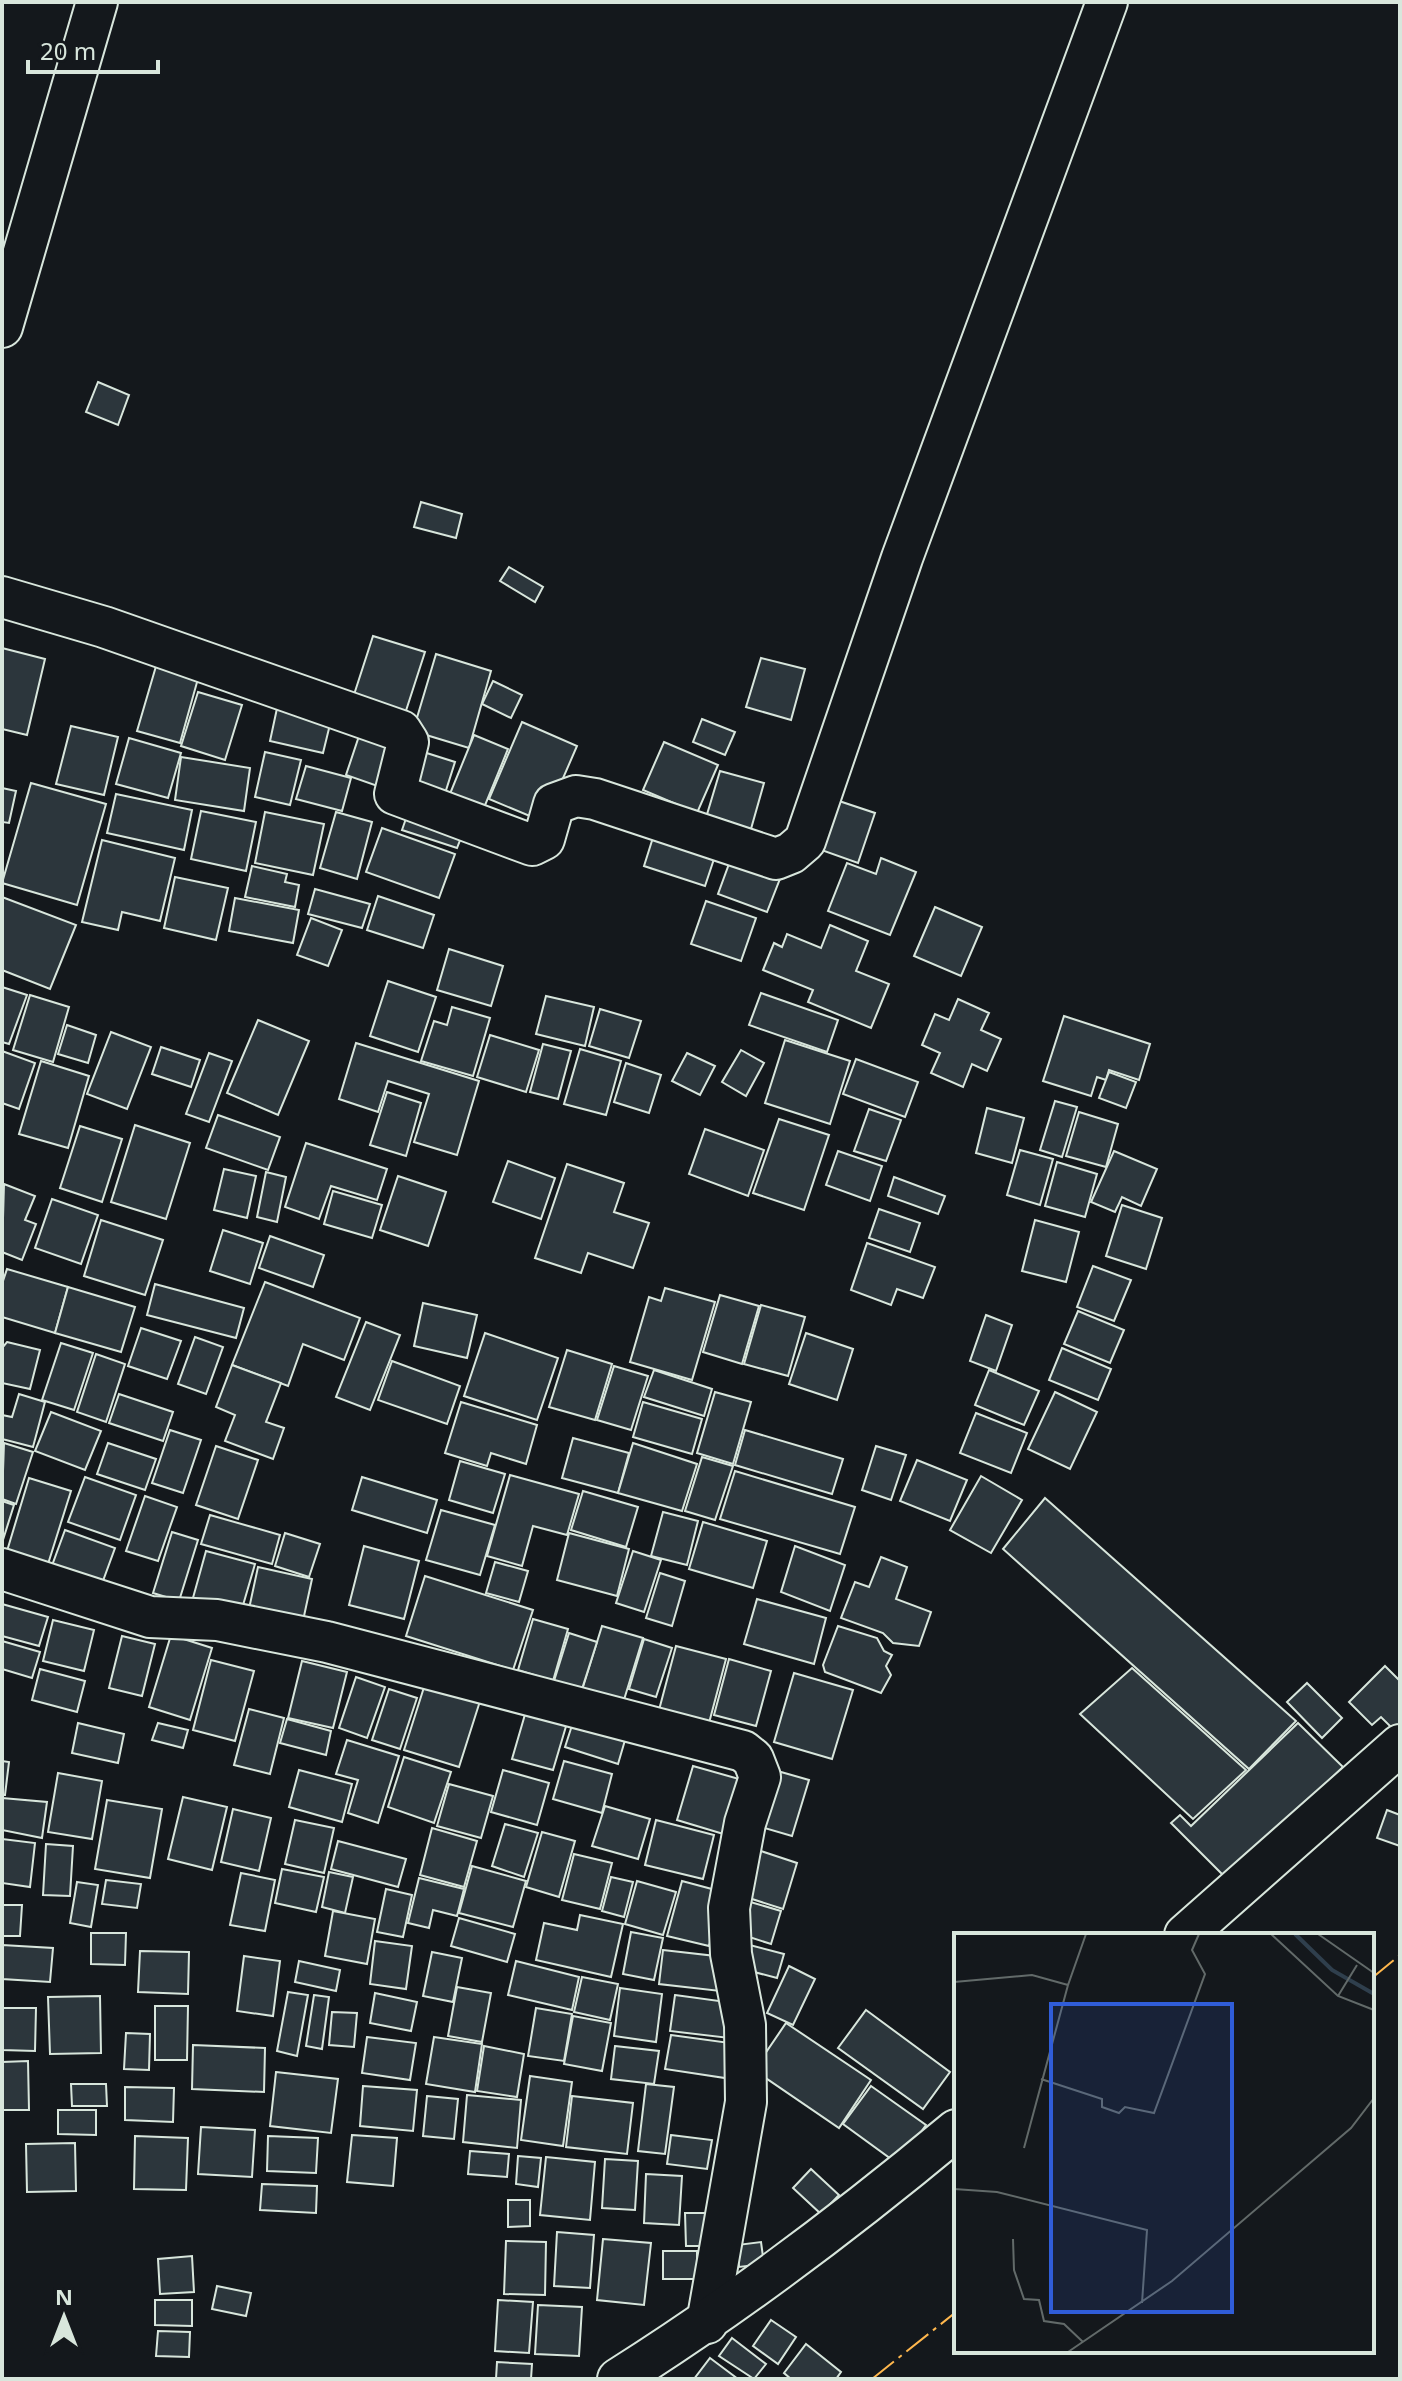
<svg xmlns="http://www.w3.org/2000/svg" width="1402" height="2381" viewBox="0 0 1402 2381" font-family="'Noto Sans',sans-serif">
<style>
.building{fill:#2c363c;stroke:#d8e6dc;stroke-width:2}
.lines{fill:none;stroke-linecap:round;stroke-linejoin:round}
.minor-casing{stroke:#d8e6dc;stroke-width:44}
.minor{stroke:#14181c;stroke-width:40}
.power{stroke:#ffb74d;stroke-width:2;stroke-dasharray:28 6 4 6;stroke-linecap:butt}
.inset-river{fill:none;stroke:#2f3f4d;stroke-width:4}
.inset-road{fill:none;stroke:#626a69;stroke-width:2}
.view{fill:#305dd8;fill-opacity:0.15;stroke:#305dd8;stroke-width:4}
.inset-edge{fill:none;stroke:#d8e6dc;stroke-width:4}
</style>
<rect width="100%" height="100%" fill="#14181c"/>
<!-- building -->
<g class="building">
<path d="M98 382 129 395 118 425 86 412Z"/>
<path d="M421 502 462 514 456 538 414 527Z"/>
<path d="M509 567 543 587 535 602 500 581Z"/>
<path d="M373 636 425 652 402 723 350 707Z"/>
<path d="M2 648 45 659 27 735 2 729Z"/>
<path d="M436 654 491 671 469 748 413 731Z"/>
<path d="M159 656 201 668 180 743 137 731Z"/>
<path d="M761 658 805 669 791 720 746 707Z"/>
<path d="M493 681 522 695 511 718 482 704Z"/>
<path d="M198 692 242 705 225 760 181 746Z"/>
<path d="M279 699 333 712 323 753 270 741Z"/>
<path d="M702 719 735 732 725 755 693 742Z"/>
<path d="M522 722 577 746 544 822 489 799Z"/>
<path d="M71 726 118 737 104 795 56 784Z"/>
<path d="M361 730 401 743 386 789 346 775Z"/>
<path d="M474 735 508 749 479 820 445 806Z"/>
<path d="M129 738 181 753 168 798 116 784Z"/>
<path d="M664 742 718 765 697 813 643 790Z"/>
<path d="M414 749 455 762 441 806 400 794Z"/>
<path d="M265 752 301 760 290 805 255 797Z"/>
<path d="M181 757 250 768 244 811 175 800Z"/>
<path d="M306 766 351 778 342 811 296 799Z"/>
<path d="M720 771 764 783 747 843 702 831Z"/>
<path d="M31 783 106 804 77 905 2 883Z"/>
<path d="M2 788 16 791 9 823 2 822Z"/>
<path d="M116 794 192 810 184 850 107 833Z"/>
<path d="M827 797 875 813 858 863 810 846Z"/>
<path d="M410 807 466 825 457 848 402 830Z"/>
<path d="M201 811 256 822 246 871 191 859Z"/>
<path d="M265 812 324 824 313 875 255 863Z"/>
<path d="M336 812 372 822 357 879 320 868Z"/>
<path d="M382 828 455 854 439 898 366 872Z"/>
<path d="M656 828 718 847 705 886 644 866Z"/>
<path d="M102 840 175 858 160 921 122 912 118 930 82 922Z"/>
<path d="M733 853 783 871 767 912 718 894Z"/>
<path d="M881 858 916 872 890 935 828 911 847 863 876 874Z"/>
<path d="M252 866 287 874 285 882 299 885 295 907 245 897Z"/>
<path d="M175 877 228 888 216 940 164 928Z"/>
<path d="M315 889 370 904 362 928 308 914Z"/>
<path d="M378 896 434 915 423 948 367 930Z"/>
<path d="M2 897 76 925 50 989 2 970Z"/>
<path d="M235 898 299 910 293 943 229 931Z"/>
<path d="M706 901 756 918 741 961 691 944Z"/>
<path d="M935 907 982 927 961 976 914 956Z"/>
<path d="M311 918 342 930 328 966 297 955Z"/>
<path d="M830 925 868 941 856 971 889 984 871 1028 808 1002 813 990 763 970 774 943 782 947 787 934 821 948Z"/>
<path d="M449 949 503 966 491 1006 437 990Z"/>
<path d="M388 981 436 997 418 1052 370 1036Z"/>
<path d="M2 987 27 995 9 1044 2 1042Z"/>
<path d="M761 993 838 1020 827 1052 749 1025Z"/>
<path d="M30 995 69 1007 53 1062 13 1050Z"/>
<path d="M546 996 594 1007 585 1046 536 1034Z"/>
<path d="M958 999 989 1013 981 1030 1001 1039 987 1071 972 1064 963 1087 931 1073 940 1053 922 1045 935 1014 949 1020Z"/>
<path d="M452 1007 490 1018 473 1076 421 1061 434 1021 447 1025Z"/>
<path d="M600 1009 641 1021 629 1058 589 1046Z"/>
<path d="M1064 1016 1150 1044 1139 1080 1109 1070 1106 1080 1097 1077 1091 1096 1043 1081Z"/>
<path d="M258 1020 309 1041 278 1115 227 1093Z"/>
<path d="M67 1025 96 1035 88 1063 58 1054Z"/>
<path d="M111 1032 151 1047 127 1109 87 1094Z"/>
<path d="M490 1035 539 1050 526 1092 477 1077Z"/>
<path d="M785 1040 850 1061 830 1124 765 1103Z"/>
<path d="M356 1043 479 1081 457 1155 414 1142 429 1094 388 1081 378 1112 339 1099Z"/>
<path d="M543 1044 571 1051 558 1099 530 1092Z"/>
<path d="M161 1047 200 1060 191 1087 152 1074Z"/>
<path d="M580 1049 621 1061 606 1115 564 1104Z"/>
<path d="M741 1050 764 1063 746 1096 722 1082Z"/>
<path d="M2 1051 35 1063 19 1109 2 1103Z"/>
<path d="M209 1053 232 1061 209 1122 186 1114Z"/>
<path d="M687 1053 715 1066 700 1095 672 1081Z"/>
<path d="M856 1059 918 1082 905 1117 843 1094Z"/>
<path d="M41 1061 89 1076 68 1148 19 1134Z"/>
<path d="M626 1063 661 1075 649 1113 614 1102Z"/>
<path d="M1109 1072 1136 1082 1126 1108 1099 1098Z"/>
<path d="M387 1092 421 1103 406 1156 370 1145Z"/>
<path d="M1055 1101 1077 1107 1062 1157 1040 1150Z"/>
<path d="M987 1108 1024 1118 1012 1163 976 1153Z"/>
<path d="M869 1109 901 1120 886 1161 854 1151Z"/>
<path d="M1079 1112 1118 1124 1106 1167 1066 1156Z"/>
<path d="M218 1115 280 1137 268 1170 206 1148Z"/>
<path d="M779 1119 829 1135 804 1210 753 1193Z"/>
<path d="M135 1125 190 1143 166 1219 111 1202Z"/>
<path d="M80 1126 122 1139 102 1202 60 1188Z"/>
<path d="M705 1129 764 1150 748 1196 689 1174Z"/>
<path d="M306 1143 387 1169 377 1200 331 1186 319 1219 285 1207Z"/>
<path d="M1020 1150 1053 1159 1040 1205 1007 1195Z"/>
<path d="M838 1151 882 1166 870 1201 826 1185Z"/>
<path d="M1114 1151 1157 1169 1141 1206 1122 1197 1115 1212 1091 1202Z"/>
<path d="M508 1161 555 1178 541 1219 493 1202Z"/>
<path d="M1057 1162 1097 1174 1085 1217 1045 1206Z"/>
<path d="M567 1164 624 1183 614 1212 649 1223 633 1268 588 1253 581 1273 535 1258Z"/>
<path d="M224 1169 256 1176 247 1218 214 1210Z"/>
<path d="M266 1172 286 1177 277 1222 257 1217Z"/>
<path d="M398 1176 446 1192 428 1246 380 1230Z"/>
<path d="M894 1177 945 1196 938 1214 888 1196Z"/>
<path d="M4 1184 35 1196 25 1220 36 1224 22 1260 2 1252Z"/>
<path d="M333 1191 382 1205 372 1238 324 1224Z"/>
<path d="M52 1199 98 1215 81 1264 35 1248Z"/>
<path d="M1122 1205 1162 1218 1146 1269 1106 1256Z"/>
<path d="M879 1209 920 1223 910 1252 869 1238Z"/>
<path d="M101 1220 163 1240 145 1295 84 1276Z"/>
<path d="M1035 1220 1079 1232 1066 1282 1022 1271Z"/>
<path d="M223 1230 263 1243 250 1284 210 1271Z"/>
<path d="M270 1236 324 1255 313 1287 259 1268Z"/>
<path d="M867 1243 935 1267 923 1298 897 1289 891 1305 851 1290Z"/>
<path d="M1093 1266 1131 1280 1114 1321 1077 1307Z"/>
<path d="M7 1269 68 1287 55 1333 2 1317V1284Z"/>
<path d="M265 1282 360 1318 344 1360 303 1344 288 1386 232 1365Z"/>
<path d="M155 1284 244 1308 236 1338 147 1315Z"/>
<path d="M68 1287 135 1307 121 1352 55 1333Z"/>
<path d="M665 1288 715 1302 692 1380 630 1362 649 1297 661 1301Z"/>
<path d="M720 1295 759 1306 742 1364 703 1352Z"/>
<path d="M423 1303 477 1315 467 1358 414 1346Z"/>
<path d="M761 1305 805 1317 788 1376 744 1364Z"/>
<path d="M1078 1311 1124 1330 1110 1363 1064 1344Z"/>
<path d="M986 1315 1012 1325 996 1371 970 1361Z"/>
<path d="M366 1322 400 1335 370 1410 336 1397Z"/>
<path d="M141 1328 181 1341 167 1379 128 1366Z"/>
<path d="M485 1333 558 1358 537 1420 464 1396Z"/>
<path d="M806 1333 853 1349 837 1400 789 1384Z"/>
<path d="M195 1337 223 1347 206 1394 178 1384Z"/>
<path d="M7 1342 40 1350 30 1389 2 1383V1348Z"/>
<path d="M61 1343 93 1353 74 1410 42 1400Z"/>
<path d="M1062 1348 1111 1369 1098 1400 1049 1380Z"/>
<path d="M567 1350 612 1364 595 1420 549 1407Z"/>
<path d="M96 1354 125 1364 106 1422 77 1412Z"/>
<path d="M392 1361 460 1386 447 1424 378 1400Z"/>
<path d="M232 1365 281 1383 266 1422 284 1428 273 1459 225 1441 235 1415 216 1407Z"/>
<path d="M614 1366 648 1376 631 1430 597 1420Z"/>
<path d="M654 1370 712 1389 704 1416 644 1397Z"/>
<path d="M989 1370 1039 1391 1024 1425 975 1405Z"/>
<path d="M715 1392 751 1402 733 1464 697 1453Z"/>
<path d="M1055 1392 1097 1412 1070 1469 1028 1449Z"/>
<path d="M19 1394 45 1402 33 1447 2 1439V1415L12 1417Z"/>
<path d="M119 1394 173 1412 163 1441 109 1423Z"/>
<path d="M461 1402 537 1425 526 1464 491 1453 487 1466 445 1453Z"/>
<path d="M643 1402 702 1419 692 1454 633 1437Z"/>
<path d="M51 1412 101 1431 85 1470 35 1451Z"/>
<path d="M976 1413 1027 1433 1011 1473 960 1453Z"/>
<path d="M170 1430 201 1440 183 1493 152 1483Z"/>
<path d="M745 1430 843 1459 832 1494 735 1465Z"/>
<path d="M573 1438 629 1453 618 1493 562 1478Z"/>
<path d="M4 1443 33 1452 16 1504 2 1499Z"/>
<path d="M108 1443 156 1459 145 1490 97 1474Z"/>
<path d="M633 1443 697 1464 682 1511 618 1493Z"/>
<path d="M216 1446 258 1460 238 1519 196 1505Z"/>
<path d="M876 1446 906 1455 891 1500 862 1490Z"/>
<path d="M702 1457 733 1466 715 1520 685 1511Z"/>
<path d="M917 1460 967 1480 950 1521 900 1501Z"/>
<path d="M460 1461 505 1474 493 1513 449 1500Z"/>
<path d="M735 1471 855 1507 840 1554 720 1519Z"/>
<path d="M510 1475 579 1494 567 1535 533 1526 522 1566 487 1556Z"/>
<path d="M981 1476 1022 1500 991 1553 950 1530Z"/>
<path d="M85 1477 136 1495 120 1540 68 1522Z"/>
<path d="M362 1477 437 1500 427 1533 352 1510Z"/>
<path d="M29 1478 71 1491 48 1564 7 1551Z"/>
<path d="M583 1491 638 1507 626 1547 571 1530Z"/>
<path d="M145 1496 177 1507 158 1561 126 1551Z"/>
<path d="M1045 1498 1296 1721 1249 1769 1003 1549Z"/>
<path d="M2 1501 14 1505 2 1543Z"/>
<path d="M441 1510 495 1525 480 1575 426 1560Z"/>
<path d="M663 1512 698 1521 687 1565 651 1556Z"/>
<path d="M210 1515 280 1535 272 1564 201 1544Z"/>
<path d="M703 1522 767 1541 753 1588 689 1569Z"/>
<path d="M65 1530 115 1548 100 1589 50 1571Z"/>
<path d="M172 1532 198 1540 179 1601 153 1593Z"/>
<path d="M285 1533 320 1544 309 1577 275 1566Z"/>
<path d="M569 1533 629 1549 617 1596 557 1580Z"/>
<path d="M364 1546 419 1561 404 1619 349 1605Z"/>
<path d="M795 1546 845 1565 830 1611 781 1592Z"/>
<path d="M206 1551 255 1564 239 1619 191 1605Z"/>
<path d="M633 1551 661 1560 644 1612 616 1603Z"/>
<path d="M881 1557 907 1567 896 1599 931 1612 919 1646 893 1643 883 1633 841 1618 855 1582 869 1587Z"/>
<path d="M495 1562 528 1571 519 1602 486 1593Z"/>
<path d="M258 1567 312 1579 301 1630 247 1618Z"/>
<path d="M660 1573 685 1581 672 1626 646 1618Z"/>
<path d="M425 1576 533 1610 513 1670 406 1636Z"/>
<path d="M757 1599 826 1618 814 1664 744 1644Z"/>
<path d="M2 1604 48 1617 39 1646 2 1636Z"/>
<path d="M533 1619 568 1629 553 1681 518 1670Z"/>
<path d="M53 1620 94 1630 84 1671 43 1661Z"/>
<path d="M602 1626 643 1638 623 1703 582 1690Z"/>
<path d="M838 1626 877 1638 884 1651 892 1655 886 1666 891 1675 881 1693 825 1672 823 1665Z"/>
<path d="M569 1633 597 1642 582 1689 554 1681Z"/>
<path d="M171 1635 212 1648 190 1720 149 1707Z"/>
<path d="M122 1636 155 1644 142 1696 109 1688Z"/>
<path d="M644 1639 672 1648 656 1697 629 1689Z"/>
<path d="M2 1641 40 1652 32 1678 2 1669Z"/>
<path d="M676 1646 726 1659 709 1723 659 1710Z"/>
<path d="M729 1659 771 1671 756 1726 714 1715Z"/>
<path d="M211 1660 254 1671 235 1741 193 1730Z"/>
<path d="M302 1661 347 1672 333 1728 288 1718Z"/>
<path d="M1385 1666 1400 1681V1727L1395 1731 1381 1717 1372 1725 1349 1702Z"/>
<path d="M1132 1668 1246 1770 1193 1819 1080 1714Z"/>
<path d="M40 1669 85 1681 77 1712 32 1700Z"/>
<path d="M794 1673 853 1690 832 1759 774 1742Z"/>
<path d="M356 1677 385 1687 367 1738 339 1728Z"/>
<path d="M426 1681 481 1698 459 1767 404 1750Z"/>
<path d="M1307 1683 1342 1718 1322 1738 1287 1702Z"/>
<path d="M389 1689 417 1698 400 1749 372 1740Z"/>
<path d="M249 1709 284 1718 270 1774 234 1765Z"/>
<path d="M526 1711 567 1723 553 1770 512 1759Z"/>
<path d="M576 1713 628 1730 618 1764 565 1747Z"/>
<path d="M287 1719 331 1731 326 1755 280 1743Z"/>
<path d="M78 1723 124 1734 118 1763 72 1753Z"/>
<path d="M158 1723 188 1730 183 1748 152 1740Z"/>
<path d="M1298 1723 1343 1767 1227 1879 1171 1823 1180 1815 1191 1826Z"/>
<path d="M347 1740 399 1756 378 1823 348 1813 358 1780 336 1774Z"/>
<path d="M404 1757 451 1772 434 1823 388 1807Z"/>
<path d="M2 1761 9 1762 5 1795H2Z"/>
<path d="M564 1761 612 1774 602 1813 553 1799Z"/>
<path d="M693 1766 746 1781 730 1836 677 1820Z"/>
<path d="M299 1770 352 1784 342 1822 289 1807Z"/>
<path d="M503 1770 549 1783 537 1825 491 1812Z"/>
<path d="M774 1770 809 1780 792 1836 758 1826Z"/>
<path d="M58 1773 102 1781 92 1839 48 1832Z"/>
<path d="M449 1784 493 1796 481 1838 437 1826Z"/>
<path d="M183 1797 227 1807 212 1870 168 1859Z"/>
<path d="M2 1798 47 1802 42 1838 2 1830Z"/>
<path d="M107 1800 162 1809 150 1878 95 1869Z"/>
<path d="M605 1806 650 1819 638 1859 592 1846Z"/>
<path d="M233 1809 271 1818 259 1871 221 1862Z"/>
<path d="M1387 1810 1400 1815V1846L1377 1838Z"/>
<path d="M295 1820 334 1828 324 1873 285 1864Z"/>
<path d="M656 1820 714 1835 703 1879 645 1865Z"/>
<path d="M505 1824 538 1833 524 1877 492 1866Z"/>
<path d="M432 1828 477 1841 464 1887 420 1875Z"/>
<path d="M542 1832 575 1841 559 1897 526 1887Z"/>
<path d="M2 1839 35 1843 30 1887 2 1883Z"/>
<path d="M338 1841 406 1859 398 1887 331 1869Z"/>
<path d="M46 1844 73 1846 70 1896 43 1895Z"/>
<path d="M761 1851 797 1863 783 1909 746 1897Z"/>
<path d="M574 1854 612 1863 600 1909 562 1900Z"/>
<path d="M472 1866 526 1881 513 1927 459 1913Z"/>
<path d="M282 1869 324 1877 316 1912 275 1903Z"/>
<path d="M329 1872 353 1877 345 1913 322 1907Z"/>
<path d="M241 1873 275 1880 265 1931 230 1925Z"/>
<path d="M611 1877 633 1882 624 1917 602 1911Z"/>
<path d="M419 1878 464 1889 457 1916 433 1910 429 1928 408 1923Z"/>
<path d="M106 1880 141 1884 137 1908 102 1904Z"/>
<path d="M637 1881 676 1892 663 1935 625 1924Z"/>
<path d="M682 1881 723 1892 709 1946 667 1936Z"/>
<path d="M77 1882 98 1885 91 1927 70 1923Z"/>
<path d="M386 1889 412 1895 403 1937 377 1932Z"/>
<path d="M747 1901 781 1911 771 1944 737 1933Z"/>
<path d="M2 1905H22L20 1936H2Z"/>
<path d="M333 1911 375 1919 367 1964 325 1956Z"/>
<path d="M580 1915 623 1924 611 1977 536 1960 544 1923 577 1930Z"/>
<path d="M459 1918 515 1934 507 1962 451 1946Z"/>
<path d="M631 1932 663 1938 654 1980 623 1974Z"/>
<path d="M91 1933H126L125 1965 91 1964Z"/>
<path d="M375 1941 412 1946 406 1989 370 1984Z"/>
<path d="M742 1943 784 1954 777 1978 735 1967Z"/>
<path d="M2 1945 53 1948 50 1982 2 1979Z"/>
<path d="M663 1950 724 1957 720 1991 659 1984Z"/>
<path d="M140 1951 189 1952 188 1994 138 1992Z"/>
<path d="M432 1952 462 1958 453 2002 423 1996Z"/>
<path d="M244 1956 280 1961 273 2016 237 2011Z"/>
<path d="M299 1961 340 1970 336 1991 295 1982Z"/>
<path d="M516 1961 579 1977 572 2010 508 1995Z"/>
<path d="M789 1966 815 1979 793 2025 767 2013Z"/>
<path d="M582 1977 618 1984 610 2020 574 2012Z"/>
<path d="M457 1987 491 1993 482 2042 448 2036Z"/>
<path d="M620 1988 662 1994 656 2042 614 2036Z"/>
<path d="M288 1992 308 1995 297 2056 277 2051Z"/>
<path d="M375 1993 417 2002 411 2031 370 2023Z"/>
<path d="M314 1995 329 1997 322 2049 306 2046Z"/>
<path d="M675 1995 734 2003 729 2038 670 2031Z"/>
<path d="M100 1996 101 2053 50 2054 48 1997Z"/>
<path d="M155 2006H188L187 2060H155Z"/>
<path d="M2 2008H36L35 2051 2 2050Z"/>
<path d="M536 2008 572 2014 564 2061 528 2056Z"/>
<path d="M866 2010 950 2072 923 2109 838 2048Z"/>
<path d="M332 2012 357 2013 354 2047 329 2045Z"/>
<path d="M573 2016 611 2023 602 2071 564 2064Z"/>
<path d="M786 2023 871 2080 839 2128 754 2070Z"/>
<path d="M126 2033 150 2034 149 2070 124 2069Z"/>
<path d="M671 2035 730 2043 725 2078 665 2069Z"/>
<path d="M367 2037 416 2043 410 2080 362 2073Z"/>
<path d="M434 2037 482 2044 475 2092 426 2084Z"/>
<path d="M193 2045 265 2048 264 2092 192 2089Z"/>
<path d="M484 2046 524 2054 517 2097 477 2091Z"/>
<path d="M615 2046 659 2051 654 2084 611 2079Z"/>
<path d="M28 2061 29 2110H2V2062Z"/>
<path d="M276 2072 338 2079 331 2133 270 2126Z"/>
<path d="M530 2076 572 2082 563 2146 521 2140Z"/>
<path d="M71 2084H106L107 2106H72Z"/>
<path d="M646 2084 674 2087 665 2154 638 2151Z"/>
<path d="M363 2086 417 2090 413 2131 360 2126Z"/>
<path d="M871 2086 926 2125 898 2164 843 2124Z"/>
<path d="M125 2087 174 2088 173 2122 125 2120Z"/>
<path d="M467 2095 521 2100 517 2148 463 2142Z"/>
<path d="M427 2096 458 2099 454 2139 423 2136Z"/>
<path d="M572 2096 633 2103 627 2154 566 2147Z"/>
<path d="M58 2110H96V2135L58 2134Z"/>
<path d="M201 2127 255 2130 252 2177 198 2174Z"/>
<path d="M352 2135 397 2138 393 2186 347 2182Z"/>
<path d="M671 2135 712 2140 707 2169 667 2164Z"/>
<path d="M135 2136 188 2138 186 2190 134 2189Z"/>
<path d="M268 2136 318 2138 316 2173 267 2171Z"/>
<path d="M75 2143 76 2191 27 2192 26 2144Z"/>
<path d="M470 2151 509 2154 507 2177 468 2174Z"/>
<path d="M518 2156 541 2158 538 2187 516 2184Z"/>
<path d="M546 2157 595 2162 590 2220 540 2215Z"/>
<path d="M605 2159 638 2161 635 2210 602 2208Z"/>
<path d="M811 2169 839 2195 821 2214 793 2188Z"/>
<path d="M646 2174 682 2176 679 2225 644 2223Z"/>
<path d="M262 2184 317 2186 316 2213 260 2210Z"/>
<path d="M508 2200H530V2226L508 2227Z"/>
<path d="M685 2213H705L706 2246H686Z"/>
<path d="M557 2232 594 2235 590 2288 554 2286Z"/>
<path d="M603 2239 651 2243 644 2305 597 2300Z"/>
<path d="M506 2241 546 2242 545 2295 504 2294Z"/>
<path d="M761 2242 764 2264 739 2267 737 2245Z"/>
<rect x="663" y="2251" width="34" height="28"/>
<path d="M192 2256 194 2292 160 2294 158 2259Z"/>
<path d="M217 2286 251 2293 246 2316 212 2309Z"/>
<path d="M155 2300H192V2326L155 2325Z"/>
<path d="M498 2300 533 2302 529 2353 495 2351Z"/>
<path d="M538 2305 582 2307 579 2356 535 2354Z"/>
<path d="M771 2320 796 2337 778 2364 753 2346Z"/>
<path d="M158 2331 190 2332 189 2357 156 2356Z"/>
<path d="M732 2338 766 2364 754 2379 719 2356Z"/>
<path d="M806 2344 841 2372 836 2379H791L784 2373Z"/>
<path d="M710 2358 738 2379H694Z"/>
<path d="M497 2362 532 2364 531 2379H496Z"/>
</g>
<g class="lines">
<!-- minor casing -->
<g class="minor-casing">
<g id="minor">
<path d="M2 327 97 2"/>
<path d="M2 597 104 627 401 731 408 742 395 794 532 845 544 839 554 804 576 796 595 799 776 859 791 853 805 841 902 558 1107 2"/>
<path d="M2 1569 150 1617 217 1620 327 1642 743 1751 753 1759 760 1777 745 1823 729 1908 731 1954 745 2025 746 2102 707 2323"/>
<path d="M1185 1935 1400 1745"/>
<path d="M618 2379C737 2304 848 2220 956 2130"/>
</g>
</g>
<!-- minor -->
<use href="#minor" class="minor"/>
<!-- power -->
<g class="power">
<path d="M1372 1978 1400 1955"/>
<path d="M872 2379 956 2312"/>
</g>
</g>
<!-- overview -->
<g transform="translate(954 1933)">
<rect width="420" height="420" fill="#14181c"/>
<path class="inset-river" d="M341 1 378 37 420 61"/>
<path class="inset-road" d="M317 1 384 63 420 77M364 1 420 40M0 49 78 42 114 52 132 1M384 63 403 32M87 146 148 166V174L165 180 171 174 200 180 251 41 238 17 245 1M70 215 114 52M0 256 43 259 193 297 188 370M59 306 60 337 70 366 85 367 90 388 110 391 129 409M114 419 218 348 397 195 420 165"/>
<path class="view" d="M97 71H278V379H97Z"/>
<rect width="420" height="420" class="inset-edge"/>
</g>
<!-- border -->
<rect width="1402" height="2381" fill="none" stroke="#d8e6dc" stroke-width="8"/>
<!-- north arrow -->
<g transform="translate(64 2317)" stroke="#14181c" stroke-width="6" paint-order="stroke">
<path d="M0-6L14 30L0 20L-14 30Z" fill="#d8e6dc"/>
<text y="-12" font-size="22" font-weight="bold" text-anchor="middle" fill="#d8e6dc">N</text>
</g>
<!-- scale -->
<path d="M28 60v12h130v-12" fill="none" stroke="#d8e6dc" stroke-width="4"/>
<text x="40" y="60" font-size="24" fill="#d8e6dc" stroke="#14181c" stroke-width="6" paint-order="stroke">20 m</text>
</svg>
